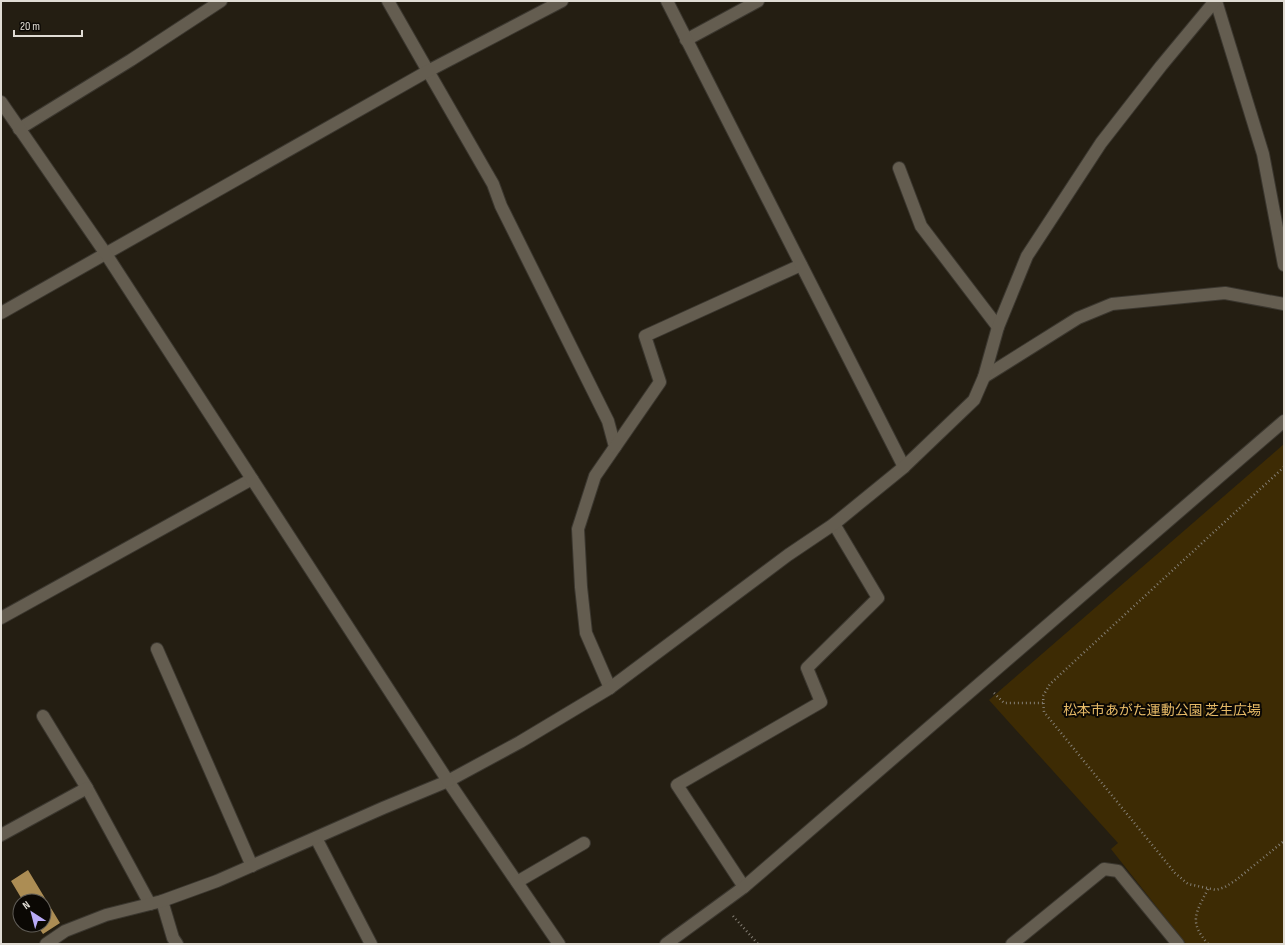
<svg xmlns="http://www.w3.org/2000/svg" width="1285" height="945" viewBox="0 0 1285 945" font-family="'Sofia Sans Condensed','Noto Sans JP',sans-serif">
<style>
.green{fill:#3d2b04}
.building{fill:#ac8d54}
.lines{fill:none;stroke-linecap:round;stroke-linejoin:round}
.lane-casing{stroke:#3b372f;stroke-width:14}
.street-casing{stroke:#3b372f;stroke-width:14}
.secondary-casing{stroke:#3b372f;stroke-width:14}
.path{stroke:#847f75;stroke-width:2.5;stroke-dasharray:1 3;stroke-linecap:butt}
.lane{stroke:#645d50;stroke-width:12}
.street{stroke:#645d50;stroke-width:12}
.secondary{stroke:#645d50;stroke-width:12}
.labels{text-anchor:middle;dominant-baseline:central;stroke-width:4;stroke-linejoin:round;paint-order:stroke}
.park-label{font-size:14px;fill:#e5b966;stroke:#0b0804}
</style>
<rect width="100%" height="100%" fill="#241e12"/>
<!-- green -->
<path class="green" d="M1284 444V944H1186L1111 849 1118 843 989 700Z"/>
<!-- building -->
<path class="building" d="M28 870 60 923 43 934 37 925H44V901H23L11 881Z"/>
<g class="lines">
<!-- lane casing -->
<g class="lane-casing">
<g id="lane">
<path d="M686 40 758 1"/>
<path d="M428 71 493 184 501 206 608 421 615 447 595 476 578 529 581 587 586 633 610 688"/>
<path d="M19 129 131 60 221 1"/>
<path d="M899 168 921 226 998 327"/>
<path d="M615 447 660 382 645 336 801 265"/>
<path d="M157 649 252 866"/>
<path d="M43 716 87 788 150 904"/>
<path d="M1 835 87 788"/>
<path d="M316 838 371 944"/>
<path d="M517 882 584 843"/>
<path d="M744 887 677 785 821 702 807 668 878 598 834 524"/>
<path d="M162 901 173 938 177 944"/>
<path d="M1012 944 1104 869 1118 871 1178 944"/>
</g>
</g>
<!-- street casing -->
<g class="street-casing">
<g id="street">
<path d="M388 1 428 71"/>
<path d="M667 1 904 467"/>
<path d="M1216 1 1263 154 1284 265"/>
<path d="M1 313 428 71 562 1"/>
<path d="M984 377 1078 318 1112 304 1225 293 1284 304"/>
<path d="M1 618 252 479"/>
<path d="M448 781 559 944"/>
<path d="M46 944 65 931 106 915 162 901 217 881 383 808 448 781 520 742 610 688 788 555 834 524 904 467 974 400 984 377 998 327 1027 256 1101 143 1161 66 1215 1"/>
<path d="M666 944 744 887 1284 421"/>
</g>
</g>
<!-- secondary casing -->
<g class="secondary-casing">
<path id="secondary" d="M1 102 106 254 448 781"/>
</g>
<!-- path -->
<g class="path">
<path d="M1284 467 1050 684 1043 696 1044 712 1175 873 1188 884 1216 890 1225 887 1236 880 1284 841"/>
<path d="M994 693 1004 703H1043"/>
<path d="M1208 889C1195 914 1189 922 1208 944"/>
<path d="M733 916 758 944"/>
</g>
<!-- lane -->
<use href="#lane" class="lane"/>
<!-- street -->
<use href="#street" class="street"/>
<!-- secondary -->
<use href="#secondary" class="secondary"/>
</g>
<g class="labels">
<!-- park labels -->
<g class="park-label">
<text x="1162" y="710">松本市あがた運動公園 芝生広場</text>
</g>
</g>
<!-- border -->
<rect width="1285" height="945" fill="none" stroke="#e0dcd4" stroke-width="4"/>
<!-- north arrow -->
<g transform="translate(32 913) rotate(324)"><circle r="19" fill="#0b0804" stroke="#605d57"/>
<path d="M0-3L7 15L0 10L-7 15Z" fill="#b9abf7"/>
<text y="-6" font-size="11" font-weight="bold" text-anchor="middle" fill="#e0dcd4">N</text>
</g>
<!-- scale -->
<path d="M14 30v6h68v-6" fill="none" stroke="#e0dcd4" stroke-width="2"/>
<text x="20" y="30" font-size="12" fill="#e0dcd4" stroke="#0b0804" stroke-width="3" paint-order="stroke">20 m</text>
</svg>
